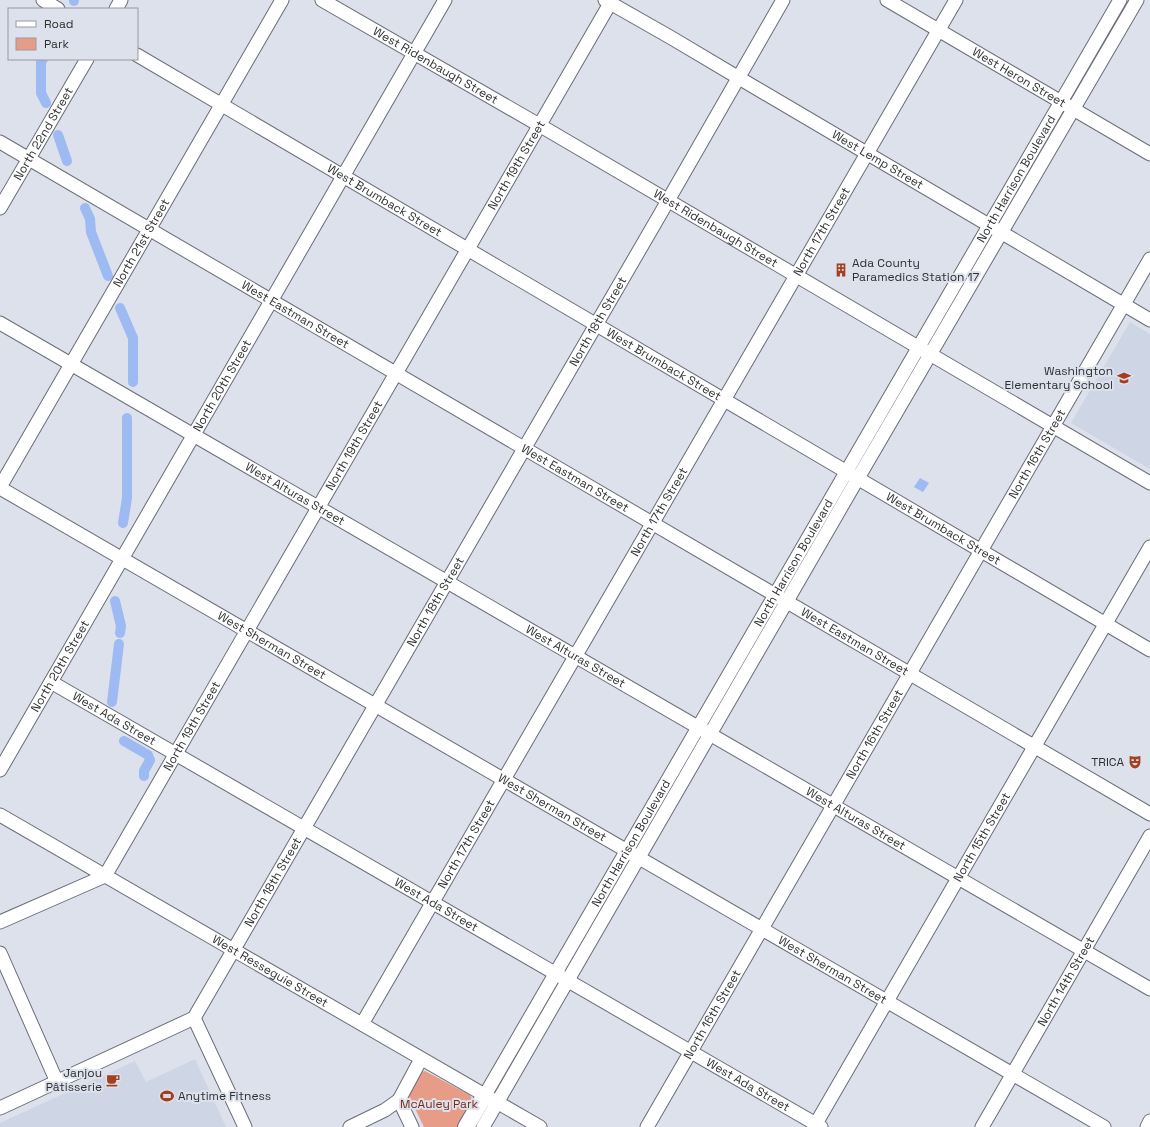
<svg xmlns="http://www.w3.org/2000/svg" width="1150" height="1127" viewBox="0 0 1150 1127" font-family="'Space Grotesk',sans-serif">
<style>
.built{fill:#ced6e6}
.green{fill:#e69c87}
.water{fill:#9ebaf3}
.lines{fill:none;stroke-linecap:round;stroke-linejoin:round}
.canal{stroke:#9ebaf3;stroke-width:10}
.minor-casing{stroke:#696d76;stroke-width:15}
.major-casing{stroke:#696d76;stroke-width:18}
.minor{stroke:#fff;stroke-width:13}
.major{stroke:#fff;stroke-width:16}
.labels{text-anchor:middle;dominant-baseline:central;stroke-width:4;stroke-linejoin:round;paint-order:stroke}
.street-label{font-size:12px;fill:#2e3033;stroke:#dce1eb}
.poi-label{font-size:12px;fill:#2e3033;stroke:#dce1eb;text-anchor:end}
.park-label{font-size:12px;fill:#772c15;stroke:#dce1eb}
</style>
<rect width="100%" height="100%" fill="#dce1eb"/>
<!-- built -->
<g class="built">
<path d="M1130 322 1150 334V469L1071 423Z"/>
<path d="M195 1059 226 1127H0V1123L135 1061 146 1082Z"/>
</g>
<!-- green -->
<path class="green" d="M425 1071 470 1095 473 1100 457 1127H424L406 1090 416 1074Z"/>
<!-- water -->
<path class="water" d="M920 478 929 483 923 492 914 487Z"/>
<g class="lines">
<!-- canal -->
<g class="canal">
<path d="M74 1V0"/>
<path d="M43 59 41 62V93L46 103"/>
<path d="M58 135 67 161"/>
<path d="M85 208 90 219 91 232 108 276"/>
<path d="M120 308 133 338V382"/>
<path d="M123 523 127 498V418"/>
<path d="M115 601 121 626 120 633"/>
<path d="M112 702 119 644"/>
<path d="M124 741 148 755 150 760 144 771V776"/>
</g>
<!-- minor casing -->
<g class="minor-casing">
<g id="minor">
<path d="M43 0 58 9"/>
<path id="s1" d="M322 0 546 129 1150 483"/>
<path id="s2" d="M605 0 670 37 739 78 1150 320"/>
<path id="s3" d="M887 0 1150 154"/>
<path d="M116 9 121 0"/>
<path id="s4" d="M137 55 1150 650"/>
<path id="s5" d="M0 142 1150 814"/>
<path id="s6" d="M0 208 87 59"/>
<path id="s7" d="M0 323 1150 989"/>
<path id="s8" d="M0 487 282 0"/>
<path id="s9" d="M0 488 1104 1127"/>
<path id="s10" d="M51 682 821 1127"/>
<path id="s11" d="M0 770 445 0"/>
<path id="s12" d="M0 815 540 1127"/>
<path id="s13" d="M0 922 105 876 612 0"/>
<path d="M0 953 57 1082"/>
<path d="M194 1018 245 1127"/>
<path id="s14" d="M362 1024 956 0"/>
<path id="s15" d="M485 1095 1120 0"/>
<path d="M399 1100 412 1127"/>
<path id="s16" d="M0 1108 194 1018 662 211 783 0"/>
<path d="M350 1127 385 1110 399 1100 421 1059"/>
<path d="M483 1127 858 478 1137 0"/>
<path id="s17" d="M647 1127 1150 259"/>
<path id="s18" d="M814 1127 1150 547"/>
<path id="s19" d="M982 1127 1150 836"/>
<path d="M1147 1127 1150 1121"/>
</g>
</g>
<!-- major casing -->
<g class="major-casing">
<path id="major" d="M466 1127 485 1095"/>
</g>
<!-- minor -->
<use href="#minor" class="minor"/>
<!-- major -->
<use href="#major" class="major"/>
</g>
<!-- icons -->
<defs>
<g id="building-bare" transform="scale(1.08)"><path d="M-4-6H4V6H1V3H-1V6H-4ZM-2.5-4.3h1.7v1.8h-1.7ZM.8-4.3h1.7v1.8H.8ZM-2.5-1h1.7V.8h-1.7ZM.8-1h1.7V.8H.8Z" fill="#a53e1e" stroke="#dce1eb" stroke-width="2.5" paint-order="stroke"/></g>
<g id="school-bare" transform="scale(1.08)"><path d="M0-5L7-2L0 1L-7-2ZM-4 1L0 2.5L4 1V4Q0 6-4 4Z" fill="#a53e1e" stroke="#dce1eb" stroke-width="2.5" paint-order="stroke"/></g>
<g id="theatre-bare" transform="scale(1.08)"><path d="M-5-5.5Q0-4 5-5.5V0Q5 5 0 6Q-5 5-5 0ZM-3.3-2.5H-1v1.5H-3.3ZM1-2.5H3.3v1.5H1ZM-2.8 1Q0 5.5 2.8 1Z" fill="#a53e1e" stroke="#dce1eb" stroke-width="2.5" paint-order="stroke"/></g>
<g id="cafe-bare" transform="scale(1.08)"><path d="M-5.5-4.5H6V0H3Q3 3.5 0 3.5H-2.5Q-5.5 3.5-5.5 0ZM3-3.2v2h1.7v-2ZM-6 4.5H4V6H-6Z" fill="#a53e1e" stroke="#dce1eb" stroke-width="2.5" paint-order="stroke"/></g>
<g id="stadium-bare" transform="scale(1.08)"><path d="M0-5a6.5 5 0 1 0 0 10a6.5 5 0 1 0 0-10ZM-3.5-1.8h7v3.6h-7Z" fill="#a53e1e" stroke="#dce1eb" stroke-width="2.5" paint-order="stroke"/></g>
</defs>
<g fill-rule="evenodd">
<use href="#building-bare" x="841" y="270"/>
<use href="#school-bare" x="1124" y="378"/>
<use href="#theatre-bare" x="1135" y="762"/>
<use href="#cafe-bare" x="113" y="1080"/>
<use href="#stadium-bare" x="167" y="1096"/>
</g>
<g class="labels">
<!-- street labels -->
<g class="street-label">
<text stroke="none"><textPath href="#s1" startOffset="131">West Ridenbaugh Street</textPath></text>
<text stroke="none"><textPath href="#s3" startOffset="153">West Heron Street</textPath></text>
<text stroke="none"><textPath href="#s6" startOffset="86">North 22nd Street</textPath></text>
<text stroke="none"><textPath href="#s2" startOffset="316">West Lemp Street</textPath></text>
<text stroke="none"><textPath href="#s13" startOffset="936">North 19th Street</textPath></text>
<text stroke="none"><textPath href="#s15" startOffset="1059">North Harrison Boulevard</textPath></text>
<text stroke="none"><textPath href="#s4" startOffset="287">West Brumback Street</textPath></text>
<text stroke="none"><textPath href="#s1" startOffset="455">West Ridenbaugh Street</textPath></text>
<text stroke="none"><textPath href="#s14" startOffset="916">North 17th Street</textPath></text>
<text stroke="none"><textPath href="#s8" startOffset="282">North 21st Street</textPath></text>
<text stroke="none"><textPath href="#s5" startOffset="342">West Eastman Street</textPath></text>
<text stroke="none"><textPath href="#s16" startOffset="1019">North 18th Street</textPath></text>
<text stroke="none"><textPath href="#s4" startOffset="611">West Brumback Street</textPath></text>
<text stroke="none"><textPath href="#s11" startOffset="444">North 20th Street</textPath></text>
<text stroke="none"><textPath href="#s13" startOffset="612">North 19th Street</textPath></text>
<text stroke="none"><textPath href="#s17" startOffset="778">North 16th Street</textPath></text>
<text stroke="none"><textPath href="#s5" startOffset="666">West Eastman Street</textPath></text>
<text stroke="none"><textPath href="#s7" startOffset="341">West Alturas Street</textPath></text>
<text stroke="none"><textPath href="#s14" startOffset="592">North 17th Street</textPath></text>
<text stroke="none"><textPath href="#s4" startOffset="935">West Brumback Street</textPath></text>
<text stroke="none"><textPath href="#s15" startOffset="615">North Harrison Boulevard</textPath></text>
<text stroke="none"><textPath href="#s16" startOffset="695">North 18th Street</textPath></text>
<text stroke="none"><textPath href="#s5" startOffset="990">West Eastman Street</textPath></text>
<text stroke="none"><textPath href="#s9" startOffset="314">West Sherman Street</textPath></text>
<text stroke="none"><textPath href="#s7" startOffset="665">West Alturas Street</textPath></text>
<text stroke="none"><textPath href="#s11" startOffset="120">North 20th Street</textPath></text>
<text stroke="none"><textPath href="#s10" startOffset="73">West Ada Street</textPath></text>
<text stroke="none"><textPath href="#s13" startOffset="288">North 19th Street</textPath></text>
<text stroke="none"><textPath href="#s17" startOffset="454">North 16th Street</textPath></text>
<text stroke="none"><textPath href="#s9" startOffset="638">West Sherman Street</textPath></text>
<text stroke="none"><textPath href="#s7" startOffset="989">West Alturas Street</textPath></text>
<text stroke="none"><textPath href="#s18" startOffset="335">North 15th Street</textPath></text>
<text stroke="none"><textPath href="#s14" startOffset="208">North 17th Street</textPath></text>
<text stroke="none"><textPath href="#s15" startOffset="291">North Harrison Boulevard</textPath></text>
<text stroke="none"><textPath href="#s16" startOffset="371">North 18th Street</textPath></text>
<text stroke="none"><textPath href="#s10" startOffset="445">West Ada Street</textPath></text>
<text stroke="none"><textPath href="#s9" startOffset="962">West Sherman Street</textPath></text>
<text stroke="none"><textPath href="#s12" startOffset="312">West Resseguie Street</textPath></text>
<text stroke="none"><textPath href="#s19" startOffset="168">North 14th Street</textPath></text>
<text stroke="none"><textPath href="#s17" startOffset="130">North 16th Street</textPath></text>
<text stroke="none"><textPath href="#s10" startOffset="805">West Ada Street</textPath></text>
</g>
<!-- poi labels -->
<g class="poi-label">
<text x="852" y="263" text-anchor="start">Ada County<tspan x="852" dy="14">Paramedics Station 17</tspan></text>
<text x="1113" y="371">Washington<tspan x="1113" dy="14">Elementary School</tspan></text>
<text x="1124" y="762">TRICA</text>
<text x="102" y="1073">Janjou<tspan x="102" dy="14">Pâtisserie</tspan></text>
<text x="178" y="1096" text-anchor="start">Anytime Fitness</text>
</g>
<!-- park labels -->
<g class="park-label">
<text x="439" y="1104">McAuley Park</text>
</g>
</g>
<!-- legend -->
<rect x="8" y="8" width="130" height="52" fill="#dce1eb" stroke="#969aa1"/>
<rect x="16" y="21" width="20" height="6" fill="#ffffff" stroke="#969aa1"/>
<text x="44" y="28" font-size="12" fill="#2e3033">Road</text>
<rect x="16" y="38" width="20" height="12" fill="#e69c87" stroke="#969aa1"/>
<text x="44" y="48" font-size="12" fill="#2e3033">Park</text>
</svg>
